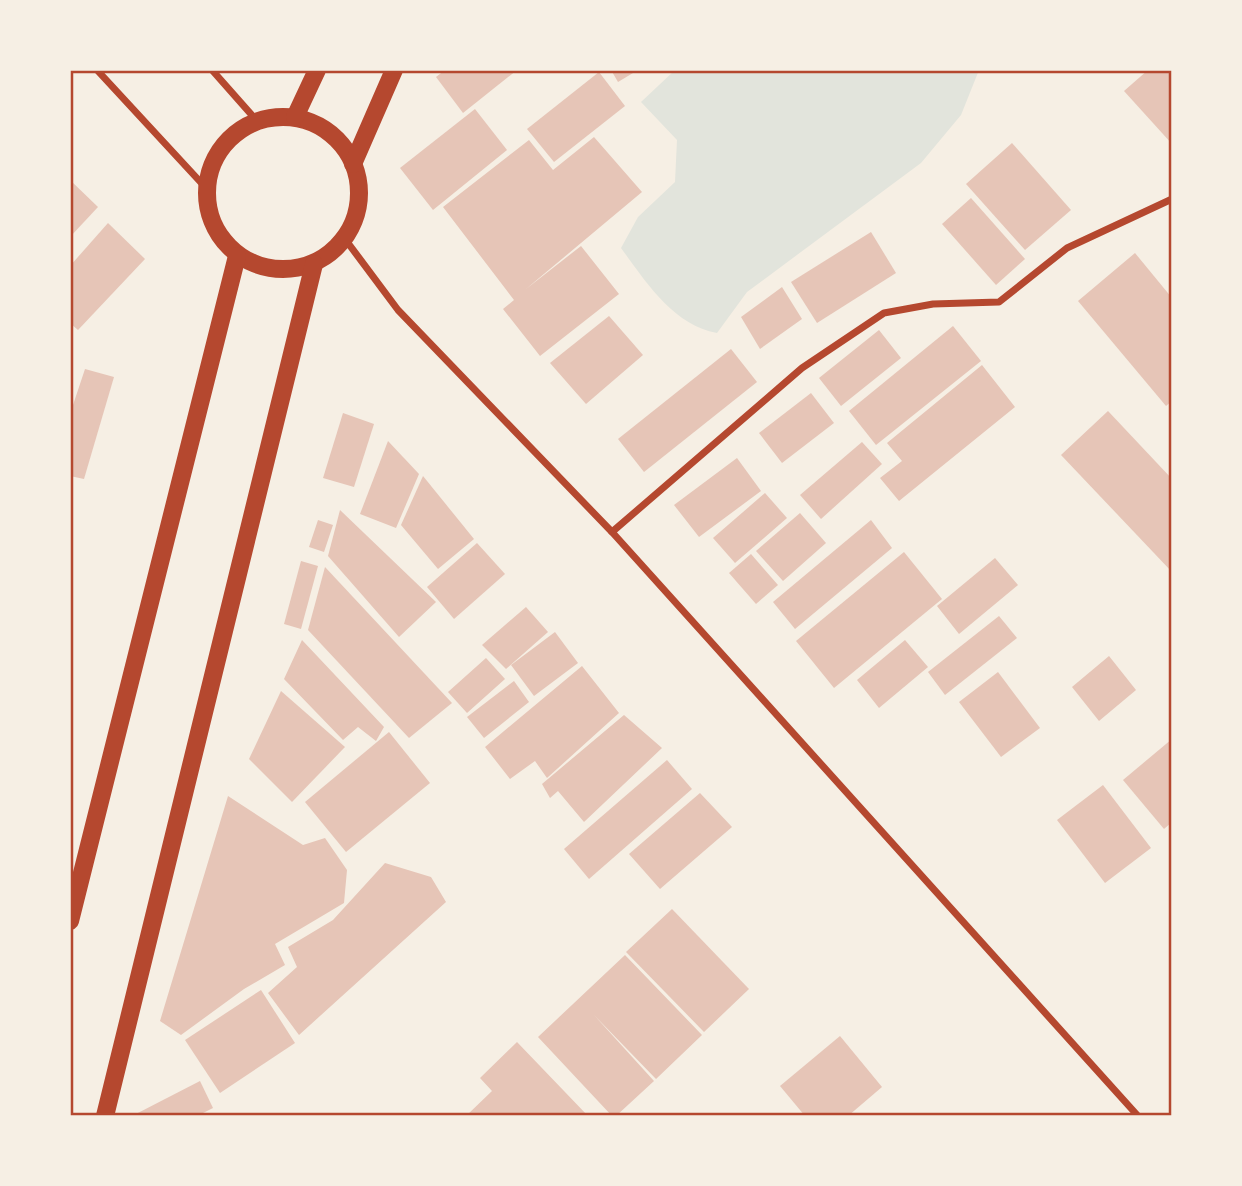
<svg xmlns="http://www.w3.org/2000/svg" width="1242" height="1186" viewBox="0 0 1242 1186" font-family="'Source Sans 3',sans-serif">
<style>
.green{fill:#e2e4dc}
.building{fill:#e6c5b7}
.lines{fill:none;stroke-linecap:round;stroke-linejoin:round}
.minor{stroke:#b5482f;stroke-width:7}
.primary{stroke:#b5482f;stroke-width:18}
.neatline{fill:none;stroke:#b5482f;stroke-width:2.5}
</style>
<rect width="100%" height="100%" fill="#f6efe4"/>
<!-- green -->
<path class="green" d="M675 70H979L961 115 921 163 747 292 717 333C673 325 646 282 621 248L638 217 675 182 677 140 641 102Z"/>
<!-- building -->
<g class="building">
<path d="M445 70H517L463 113 436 77Z"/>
<path d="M611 70H638L618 82Z"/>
<path d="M1148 70H1166L1172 76V144L1124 91Z"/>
<path d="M599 72 625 106 554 162 527 129Z"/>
<path d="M475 109 507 150 433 210 400 168Z"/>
<path d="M594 137 642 192 526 289 581 246 619 294 540 356 503 309 514 300 443 207 529 140 553 170Z"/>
<path d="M1012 143 1071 210 1025 250 966 184Z"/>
<path d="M70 180 98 207 70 237Z"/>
<path d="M971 198 1025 259 996 285 942 224Z"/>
<path d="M108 223 145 259 78 330 70 323V266Z"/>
<path d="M871 232 896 273 817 323 791 282Z"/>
<path d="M1135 253 1172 298V401L1166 406 1078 301Z"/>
<path d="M782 287 802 319 760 349 741 317Z"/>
<path d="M609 316 643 355 586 404 550 363Z"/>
<path d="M953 326 981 361 876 445 849 411Z"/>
<path d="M879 330 901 358 841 406 819 378Z"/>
<path d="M731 349 757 382 644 472 618 439Z"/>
<path d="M982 365 1015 407 899 501 880 478 902 461 887 443Z"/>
<path d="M85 369 114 377 84 479 70 476V414Z"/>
<path d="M811 393 834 423 782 463 759 433Z"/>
<path d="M1108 411 1172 479V572L1061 455Z"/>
<path d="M343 413 374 424 354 487 323 478Z"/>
<path d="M388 441 419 474 396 528 360 514Z"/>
<path d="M862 442 882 464 821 519 800 495Z"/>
<path d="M737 458 761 491 699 537 674 505Z"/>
<path d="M423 476 474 539 438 569 401 525Z"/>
<path d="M765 493 787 518 735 563 713 538Z"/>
<path d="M340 510 436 602 399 637 328 556Z"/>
<path d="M800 513 826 543 783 581 756 551Z"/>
<path d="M318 520 333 525 324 552 309 547Z"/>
<path d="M871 520 892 548 795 629 773 602Z"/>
<path d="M477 543 505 574 454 619 427 587Z"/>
<path d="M904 552 942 599 834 688 796 641Z"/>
<path d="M751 554 778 585 756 604 729 573Z"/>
<path d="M995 558 1018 585 959 634 937 606Z"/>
<path d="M301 561 318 566 301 629 284 624Z"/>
<path d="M325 567 452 703 409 738 308 630Z"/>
<path d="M526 607 548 632 506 669 482 645Z"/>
<path d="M999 616 1017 638 945 695 928 672Z"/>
<path d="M555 632 578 663 534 696 511 665Z"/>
<path d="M302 640 384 727 376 741 358 727 343 740 284 679Z"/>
<path d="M905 640 928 667 879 708 857 680Z"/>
<path d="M1109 656 1136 690 1099 721 1072 687Z"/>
<path d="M486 658 505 679 467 713 448 692Z"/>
<path d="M582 666 619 713 547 778 535 761 510 779 485 747Z"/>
<path d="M998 672 1040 728 1001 757 959 702Z"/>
<path d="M514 681 529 702 484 738 467 717Z"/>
<path d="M281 691 345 747 292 802 249 759Z"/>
<path d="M624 715 662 748 584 822 558 791 550 798 542 784Z"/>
<path d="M389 732 430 783 346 852 305 802Z"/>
<path d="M1172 739V822L1164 829 1123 780Z"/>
<path d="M667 760 692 789 589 879 564 849Z"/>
<path d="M1103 785 1151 848 1105 883 1057 820Z"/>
<path d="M700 793 732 827 660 889 629 854Z"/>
<path d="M228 796 303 845 325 838 347 870 344 903 275 944 285 965 244 989 181 1035 160 1021Z"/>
<path d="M385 863 431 877 446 902 299 1035 268 993 297 967 288 947 333 920Z"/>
<path d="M672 909 749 989 704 1032 626 952Z"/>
<path d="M625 955 702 1035 656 1079 594 1015 654 1081 616 1116H612L538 1037Z"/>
<path d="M261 990 295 1043 220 1093 185 1040Z"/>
<path d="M840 1036 882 1087 848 1116H805L780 1086Z"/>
<path d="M517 1042 588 1116H466L492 1091 480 1078Z"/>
<path d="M200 1081 213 1108 197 1116H132Z"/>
</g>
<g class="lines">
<!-- minor -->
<g class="minor">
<path d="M97 70 206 188"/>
<path d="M212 70 257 121"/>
<path d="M345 239 398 310 612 532 1138 1116"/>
<path d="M612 532 802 368 884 313 933 304 999 302 1067 248 1172 199"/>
</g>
<!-- primary -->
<g class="primary">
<circle cx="283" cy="193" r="76"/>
<path d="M295 117 317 70"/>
<path d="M353 164 394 70"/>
<path d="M70 921 237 256"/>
<path d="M105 1116 314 264"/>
</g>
</g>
<!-- border -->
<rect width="1242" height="1186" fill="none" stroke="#f6efe4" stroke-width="144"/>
<rect x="72" y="72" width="1098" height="1042" class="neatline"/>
</svg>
